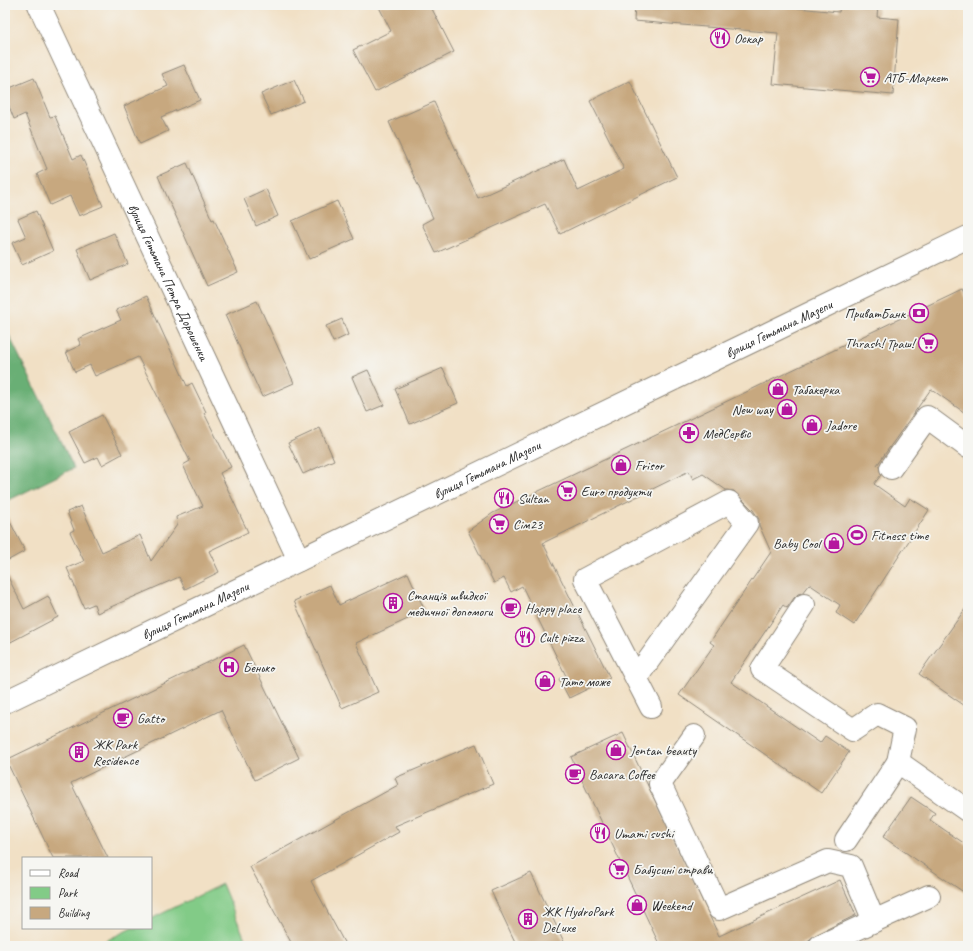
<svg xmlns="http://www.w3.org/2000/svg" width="973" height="951" viewBox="0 0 973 951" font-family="Caveat,sans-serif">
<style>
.green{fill:#82cb87;stroke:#567b59}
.forest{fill:#69af74;stroke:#4a6d50}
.building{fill:#c7a87f}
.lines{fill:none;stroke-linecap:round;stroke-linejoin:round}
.minor-casing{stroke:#8e8678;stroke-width:24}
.tertiary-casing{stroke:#8e8678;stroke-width:24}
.secondary-casing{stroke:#8e8678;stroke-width:24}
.minor{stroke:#fff;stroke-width:22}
.tertiary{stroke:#fff;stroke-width:22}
.secondary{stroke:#fff;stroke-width:22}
.labels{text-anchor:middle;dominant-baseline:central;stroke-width:3.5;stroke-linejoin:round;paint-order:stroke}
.poi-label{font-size:14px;fill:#2b2b2b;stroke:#f6f6f2;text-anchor:start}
.street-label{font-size:14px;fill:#2b2b2b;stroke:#f6f6f2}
</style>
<rect width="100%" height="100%" fill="#f6f6f2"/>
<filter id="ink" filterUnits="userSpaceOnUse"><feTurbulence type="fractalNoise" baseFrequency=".025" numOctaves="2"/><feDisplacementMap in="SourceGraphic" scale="8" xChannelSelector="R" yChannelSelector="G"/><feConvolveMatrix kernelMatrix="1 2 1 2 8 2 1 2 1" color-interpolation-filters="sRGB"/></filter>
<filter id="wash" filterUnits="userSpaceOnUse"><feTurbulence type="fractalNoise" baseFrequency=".012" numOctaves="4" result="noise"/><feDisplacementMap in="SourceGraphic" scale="16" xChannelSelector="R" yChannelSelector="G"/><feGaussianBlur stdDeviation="0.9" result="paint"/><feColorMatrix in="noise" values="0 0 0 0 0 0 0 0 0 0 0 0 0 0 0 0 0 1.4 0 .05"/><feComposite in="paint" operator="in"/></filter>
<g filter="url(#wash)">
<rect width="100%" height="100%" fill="#f1e0c5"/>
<!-- green -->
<path class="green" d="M222 884 248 946H95L132 928H151V919Z"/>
<!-- forest -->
<path class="forest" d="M5 327 74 468 5 502Z"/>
<g id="blocks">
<!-- building -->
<g class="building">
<path d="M378 5H430L454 52 375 92 353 50 391 31Z"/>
<path d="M635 5H766L839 12 840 5H878L877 17 899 19 893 95 773 84 778 33 634 21Z"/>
<path d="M184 65 200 100 161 117 168 131 140 144 124 106 168 86 162 74Z"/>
<path d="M34 78 50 117 55 116 73 159 81 155 103 206 79 216 70 196 50 205 37 174 47 169 25 114 14 119 5 96V90Z"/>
<path d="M294 80 304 101 271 115 261 94Z"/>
<path d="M630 81 677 177 560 234 545 204 436 253 422 224 433 218 389 122 434 102 478 198 564 159 578 191 624 169 590 101Z"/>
<path d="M187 163 212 220 214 219 238 272 207 286 158 176Z"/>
<path d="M266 189 278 216 256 226 244 199Z"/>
<path d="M337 201 354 239 309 259 292 221Z"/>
<path d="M36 211 53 251 22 265 12 243 26 237 18 219Z"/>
<path d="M114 233 128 264 90 280 77 249Z"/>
<path d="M962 289 968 302V415L931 389 877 465 879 466 881 475 874 484 905 506 910 498 929 510 854 625 836 613 840 605 809 584 802 593 798 594 794 598 787 608 783 605 731 682 820 743 825 736 849 752 821 793 679 695 714 645 710 642 771 552 759 525V519L753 510 734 491 726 490 703 474 693 479 689 471 543 543 610 678 569 698 559 679 566 676 522 586 511 592 504 578 494 583 468 531 493 513Z"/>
<path d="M146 296 187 386 192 383 206 412 204 413 231 467 220 473 248 532 209 551 219 572 185 589 179 577 97 613 94 604 84 608 67 568 84 561 70 532 74 530 67 512 81 506 102 552 140 535 151 561 177 525 176 517 203 506 183 465 190 461 138 357 95 376 90 365 75 372 66 352 81 345 78 339 121 320 116 310Z"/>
<path d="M257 301 294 383 262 397 225 315Z"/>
<path d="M342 319 348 335 333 342 326 326Z"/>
<path d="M443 368 458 403 410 424 395 389Z"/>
<path d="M368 370 384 405 367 412 352 377Z"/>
<path d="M102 415 122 454 102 465 98 457 85 463 69 432Z"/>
<path d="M320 428 334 460 303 474 288 443Z"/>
<path d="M5 512 25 551 5 562Z"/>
<path d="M5 571 24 609 48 596 58 617 5 645Z"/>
<path d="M408 573 425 611 356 643 378 692 342 708 294 601 330 585 339 605Z"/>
<path d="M968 605V708L919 674Z"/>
<path d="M244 645 299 758 255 780 221 710 71 783 108 858H53L6 760Z"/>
<path d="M623 733 719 936 840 880 856 915 815 935 809 940 797 946H660L571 757Z"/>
<path d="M476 744 493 784 395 826 399 832 311 881 346 946H293L250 867 398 785 395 778Z"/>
<path d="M911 797 935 813 930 820 968 846V895L883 837Z"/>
<path d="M531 873 566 946H517L491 891Z"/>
</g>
</g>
</g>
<g filter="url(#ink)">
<use href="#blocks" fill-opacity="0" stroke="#8e8678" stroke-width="1"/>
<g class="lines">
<!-- minor casing -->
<g class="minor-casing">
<g id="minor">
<path d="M891 468 927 417 968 447"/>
<path d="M804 605 762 669 853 730 877 714 905 728 898 762"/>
<path d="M636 678 747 523 729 502 585 579 632 670 651 707"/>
<path d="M694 736 660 784 719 909 828 861 851 866 874 921 929 896"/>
<path d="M846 840 898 762 968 811"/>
<path d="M820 946 874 921"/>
</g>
</g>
<!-- tertiary casing -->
<g class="tertiary-casing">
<g id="tertiary">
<path id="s1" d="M39 5 299 560"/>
</g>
</g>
<!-- secondary casing -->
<g class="secondary-casing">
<g id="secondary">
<path id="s2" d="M5 702 968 237"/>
</g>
</g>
<!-- minor -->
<use href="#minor" class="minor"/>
<!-- tertiary -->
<use href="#tertiary" class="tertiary"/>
<!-- secondary -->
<use href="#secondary" class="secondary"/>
</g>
</g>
<!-- icons -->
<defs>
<g id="restaurant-ring" transform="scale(1)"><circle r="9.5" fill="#f6f6f2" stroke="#b5179e" stroke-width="1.5"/><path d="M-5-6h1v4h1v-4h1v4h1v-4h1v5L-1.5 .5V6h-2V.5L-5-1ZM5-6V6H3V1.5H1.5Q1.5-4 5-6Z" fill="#b5179e"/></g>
<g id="supermarket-ring" transform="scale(1)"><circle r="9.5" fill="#f6f6f2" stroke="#b5179e" stroke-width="1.5"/><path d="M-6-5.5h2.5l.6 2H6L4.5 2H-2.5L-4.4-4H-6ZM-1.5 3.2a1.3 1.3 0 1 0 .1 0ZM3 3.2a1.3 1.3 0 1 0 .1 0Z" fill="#b5179e"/></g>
<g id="bank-ring" transform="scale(1)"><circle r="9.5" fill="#f6f6f2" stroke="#b5179e" stroke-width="1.5"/><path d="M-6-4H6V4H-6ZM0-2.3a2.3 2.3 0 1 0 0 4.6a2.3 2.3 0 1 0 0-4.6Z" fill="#b5179e"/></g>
<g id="shop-ring" transform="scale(1)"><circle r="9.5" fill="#f6f6f2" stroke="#b5179e" stroke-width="1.5"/><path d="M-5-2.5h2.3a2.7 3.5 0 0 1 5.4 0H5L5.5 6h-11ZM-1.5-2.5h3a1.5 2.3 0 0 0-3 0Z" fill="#b5179e"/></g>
<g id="pharmacy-ring" transform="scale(1)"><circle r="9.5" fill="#f6f6f2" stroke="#b5179e" stroke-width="1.5"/><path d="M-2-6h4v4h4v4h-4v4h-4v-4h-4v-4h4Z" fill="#b5179e"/></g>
<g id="stadium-ring" transform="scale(1)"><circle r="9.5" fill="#f6f6f2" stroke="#b5179e" stroke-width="1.5"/><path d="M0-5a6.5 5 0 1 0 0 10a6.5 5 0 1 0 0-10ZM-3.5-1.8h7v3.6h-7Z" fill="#b5179e"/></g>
<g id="building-ring" transform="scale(1)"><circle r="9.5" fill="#f6f6f2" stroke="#b5179e" stroke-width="1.5"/><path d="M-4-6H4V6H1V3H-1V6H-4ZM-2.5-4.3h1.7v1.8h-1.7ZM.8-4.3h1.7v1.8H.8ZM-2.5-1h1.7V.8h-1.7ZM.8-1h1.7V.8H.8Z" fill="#b5179e"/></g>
<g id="cafe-ring" transform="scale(1)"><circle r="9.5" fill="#f6f6f2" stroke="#b5179e" stroke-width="1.5"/><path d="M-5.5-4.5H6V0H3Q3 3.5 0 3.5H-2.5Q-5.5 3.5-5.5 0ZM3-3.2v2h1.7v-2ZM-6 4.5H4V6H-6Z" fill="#b5179e"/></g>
<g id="hospital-ring" transform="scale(1)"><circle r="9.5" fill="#f6f6f2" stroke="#b5179e" stroke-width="1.5"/><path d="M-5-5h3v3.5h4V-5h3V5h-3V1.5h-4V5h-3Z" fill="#b5179e"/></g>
</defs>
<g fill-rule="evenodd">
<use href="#restaurant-ring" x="720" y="38"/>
<use href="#supermarket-ring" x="870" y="77"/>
<use href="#bank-ring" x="919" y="313"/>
<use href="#supermarket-ring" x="928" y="343"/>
<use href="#shop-ring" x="778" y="389"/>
<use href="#shop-ring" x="787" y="409"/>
<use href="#shop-ring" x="812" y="425"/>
<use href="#pharmacy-ring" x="689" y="433"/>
<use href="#shop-ring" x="621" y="465"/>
<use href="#supermarket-ring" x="567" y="491"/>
<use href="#restaurant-ring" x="504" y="498"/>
<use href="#supermarket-ring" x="499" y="524"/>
<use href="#stadium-ring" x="857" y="535"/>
<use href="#shop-ring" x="834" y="543"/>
<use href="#building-ring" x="393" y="603"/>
<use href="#cafe-ring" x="511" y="608"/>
<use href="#restaurant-ring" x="525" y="637"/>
<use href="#hospital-ring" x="229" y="667"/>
<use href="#shop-ring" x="545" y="681"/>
<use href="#cafe-ring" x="123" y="718"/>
<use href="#shop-ring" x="616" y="750"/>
<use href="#building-ring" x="79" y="752"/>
<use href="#cafe-ring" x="575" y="774"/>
<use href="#restaurant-ring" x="600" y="833"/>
<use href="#supermarket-ring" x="619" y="869"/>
<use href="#shop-ring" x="637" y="905"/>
<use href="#building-ring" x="528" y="919"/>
</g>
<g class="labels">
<!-- poi labels -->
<g class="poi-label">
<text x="734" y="38">Оскар</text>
<text x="884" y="77">АТБ-Маркет</text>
<text x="905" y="313" text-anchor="end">ПриватБанк</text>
<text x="914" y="343" text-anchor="end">Thrash! Траш!</text>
<text x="792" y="389">Табакерка</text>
<text x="773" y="409" text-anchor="end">New way</text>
<text x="826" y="425">Jadore</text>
<text x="703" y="433">МедСервіс</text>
<text x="635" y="465">Frisor</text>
<text x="581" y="491">Euro продукти</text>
<text x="518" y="498">Sultan</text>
<text x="513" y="524">Сім23</text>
<text x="871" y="535">Fitness time</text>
<text x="820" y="543" text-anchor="end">Baby Cool</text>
<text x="407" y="595">Станція швидкої<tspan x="407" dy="16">медичної допомоги</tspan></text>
<text x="525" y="608">Happy place</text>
<text x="539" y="637">Cult pizza</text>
<text x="243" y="667">Бенько</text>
<text x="559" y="681">Тато може</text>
<text x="137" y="718">Gatto</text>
<text x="93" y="744">ЖК Park<tspan x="93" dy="16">Residence</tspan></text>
<text x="630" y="750">Jentan beauty</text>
<text x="589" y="774">Bacara Coffee</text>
<text x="614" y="833">Umami sushi</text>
<text x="633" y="869">Бабусині страви</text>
<text x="651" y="905">Weekend</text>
<text x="542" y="911">ЖК HydroPark<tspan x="542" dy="16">DeLuxe</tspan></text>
</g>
<!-- street labels -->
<g class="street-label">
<text stroke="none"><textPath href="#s1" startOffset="306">вулиця Гетьмана Петра Дорошенка</textPath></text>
<text stroke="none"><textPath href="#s2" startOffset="859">вулиця Гетьмана Мазепи</textPath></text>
<text stroke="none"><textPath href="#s2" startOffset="535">вулиця Гетьмана Мазепи</textPath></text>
<text stroke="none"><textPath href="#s2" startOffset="211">вулиця Гетьмана Мазепи</textPath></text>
</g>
</g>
<!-- margin -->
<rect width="973" height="951" fill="none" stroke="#f6f6f2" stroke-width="20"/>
<!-- legend -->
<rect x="22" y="857" width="130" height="72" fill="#f6f6f2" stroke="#a5a5a2"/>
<rect x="30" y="870" width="20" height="6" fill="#ffffff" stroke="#a5a5a2"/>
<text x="58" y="877" font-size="12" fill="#2b2b2b">Road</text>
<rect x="30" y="887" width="20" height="12" fill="#82cb87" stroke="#a5a5a2"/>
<text x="58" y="897" font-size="12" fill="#2b2b2b">Park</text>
<rect x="30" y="907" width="20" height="12" fill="#c7a87f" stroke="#a5a5a2"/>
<text x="58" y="917" font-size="12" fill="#2b2b2b">Building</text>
</svg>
